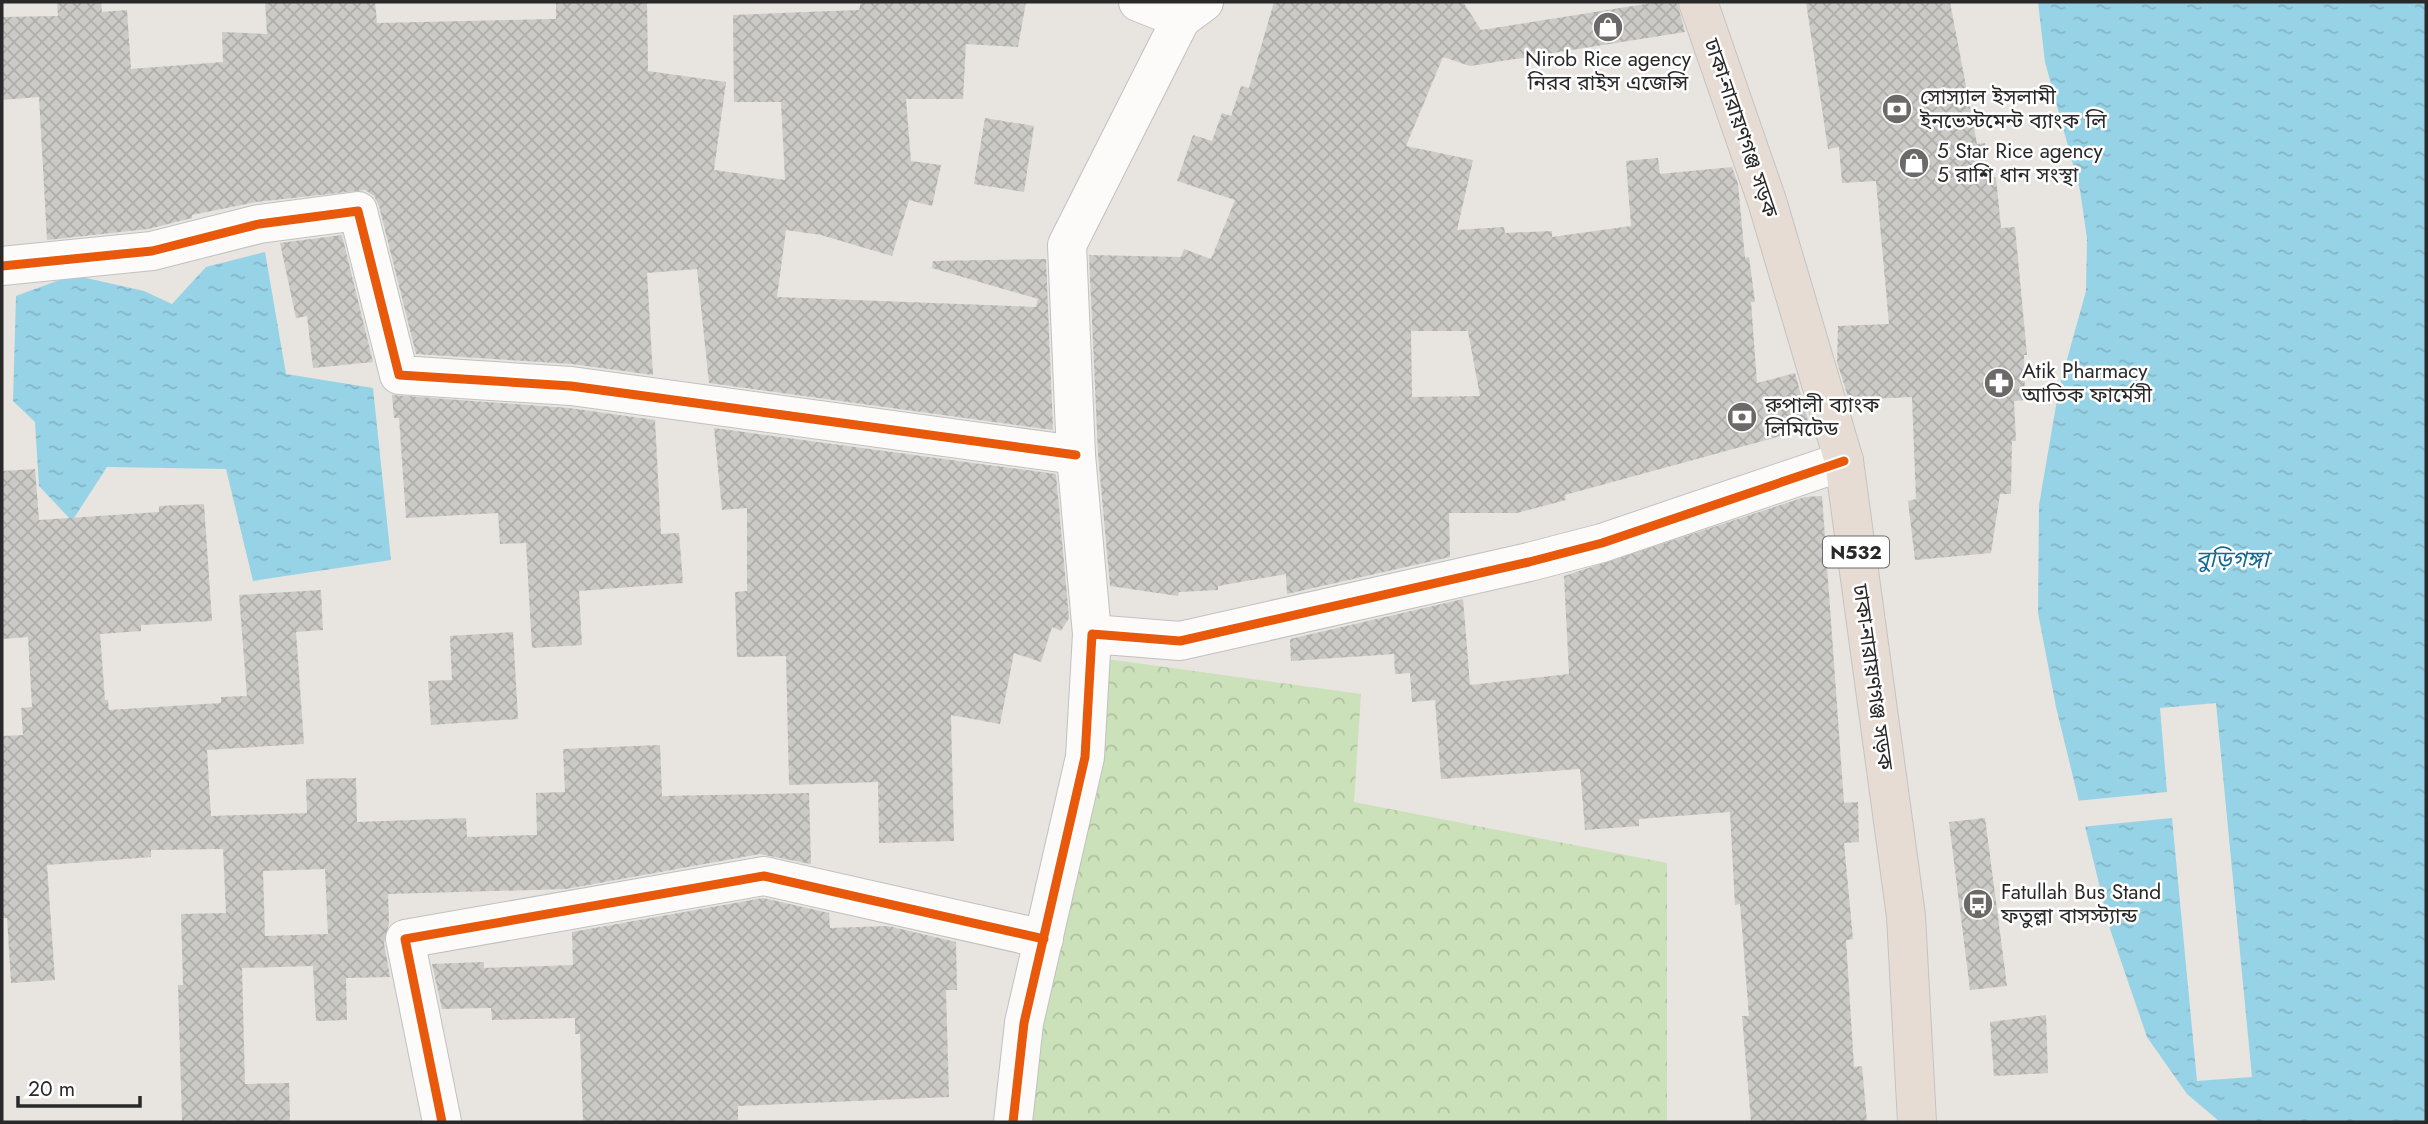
<svg xmlns="http://www.w3.org/2000/svg" width="2428" height="1124" viewBox="0 0 2428 1124" font-family="Jost,'Noto Sans Bengali',sans-serif">
<style>
.park{fill:url(#park-crowns)}
.water{fill:url(#water-ripples)}
.pier{fill:#e8e4e0}
.building{fill:url(#building-cross-hatch);fill-rule:evenodd}
.lines{fill:none;stroke-linecap:round;stroke-linejoin:round}
.minor-casing{stroke:#c2c0c1;stroke-width:40}
.highway-casing{stroke:#c4c3c1;stroke-width:40}
.minor{stroke:#fcfbfa;stroke-width:38}
.highway{stroke:#e7dcd4;stroke-width:38}
.cycleway-casing{stroke:#fff;stroke-width:13}
.cycleway{stroke:#e8590c;stroke-width:9}
.labels{text-anchor:middle;dominant-baseline:central;stroke-width:5;stroke-linejoin:round;paint-order:stroke}
.shield{fill:#fff;stroke:#696969;stroke-width:2}
.shield-label{font-size:19px;font-weight:bold;fill:#292929}
.poi-label{font-size:21px;fill:#292929;stroke:#fff;text-anchor:start}
.street-label{font-size:21px;fill:#292929;stroke:#fff}
.water-label{font-size:23px;font-style:italic;fill:#146a93;stroke:#fff}
</style>
<defs>
<pattern id="park-crowns" width="20" height="18" patternUnits="userSpaceOnUse" patternTransform="scale(1.75)"><rect width="20" height="18" fill="#cbe1ba"/><path d="M2 6a3 3 0 1 1 6 0M12 15a3 3 0 1 1 6 0" fill="none" stroke="#aec1a0"/></pattern>
<pattern id="water-ripples" width="26" height="14" patternUnits="userSpaceOnUse" patternTransform="scale(1.75)"><rect width="26" height="14" fill="#97d3e6"/><path d="M2 4q2-2 4 0t4 0M15 11q2-2 4 0t4 0" fill="none" stroke="#82b5c5"/></pattern>
<pattern id="building-cross-hatch" width="8" height="8" patternUnits="userSpaceOnUse" patternTransform="scale(1.75)"><rect width="8" height="8" fill="#cccac7"/><path d="M0 0l8 8M0 8l8-8" fill="none" stroke="#afaeab"/></pattern>
</defs>
<rect width="100%" height="100%" fill="#e8e4e0"/>
<!-- park -->
<path class="park" d="M1092 657 1361 694 1354 802 1667 863V1122H1000Z"/>
<!-- water -->
<g class="water">
<path d="M2038 2H2426V1122H2220L2187 1094 2147 1037 2110 929 2056 707 2038 613 2039 505 2059 388 2086 291 2087 239 2080 190 2045 62Z"/>
<path d="M265 252 286 374 373 388 391 560 253 581 226 469 107 467 72 521 39 486 35 422 13 401 16 296 73 275 144 291 172 304 206 267Z"/>
</g>
<!-- pier -->
<path class="pier" d="M2216 703 2252 1077 2197 1081 2172 818 2081 827 2076 801 2167 792 2160 708Z"/>
<!-- building -->
<g class="building">
<path d="M57 2H101L102 12 127 10 131 69 223 62 222 32 267 34 265 2H375L377 23 556 19V2H647L648 71 726 82 714 170 785 180 781 102H734L733 15 859 10 861 2H1026L1018 47 966 44 963 99H906L911 161 941 165 932 206 909 200 892 256 821 235 786 230 777 297 1036 307 1038 299 932 268 933 261 1046 259 1053 430 709 383 697 269 647 273 653 375 572 364 416 354 379 206 374 196 365 190 256 202 192 215V218L148 229 47 240 39 97 2 100V17L58 16Z"/>
<path d="M1274 2H1463L1481 30 1658 2H1677L1685 32 1470 66 1443 57 1406 146 1473 160 1457 230 1504 227 1505 233 1552 231V237L1631 226 1626 161 1658 158 1660 174 1732 167 1738 184 1745 258 1749 257 1755 302H1751L1757 383 1795 373 1810 428 1565 495 1566 500 1517 513H1449L1450 557 1287 594 1286 574 1218 586V590L1179 592 1178 596 1110 586 1098 454 1089 255 1181 257 1184 249 1211 259 1235 200 1177 181 1193 135 1212 141 1222 113 1231 116 1241 86 1249 88ZM1411 331H1468L1480 396 1412 397Z"/>
<path d="M1806 2H1950L1977 144 1985 143 1988 177H1996L2001 228 2015 227 2027 355H2024L2025 400 2014 401 2016 441H2012L2011 494H2000L1991 553 1915 560 1908 501 1916 499 1912 397 1849 400 1837 362 1838 326 1889 324 1876 181 1842 183 1839 147 1828 149Z"/>
<path d="M985 118 1034 126 1024 192 974 184Z"/>
<path d="M342 235 373 362 313 368 307 316 296 318 280 243Z"/>
<path d="M392 395 569 408 655 420 661 534 679 533 683 583 579 591 582 645 532 648 526 543 500 544 498 513 406 518 399 418H394Z"/>
<path d="M714 428 1056 474 1069 618 1061 631 1052 627 1041 662 1014 653 1000 724 951 715 954 841 879 843 878 782 789 785 786 656 737 657 735 592 747 591V508L722 510Z"/>
<path d="M35 469 39 520 159 512V506L204 504 212 621 141 625V631L100 634 105 700H108L109 710 221 703V697L247 696 239 595 321 590 323 630 296 632 304 744 207 750 211 816 307 813 306 779 356 778 357 822 466 818 467 837 537 835 536 793 565 792 563 749 660 745 662 796 809 793 811 864 760 854 566 889 388 894 389 924 384 943 390 977 346 978 347 1020 316 1021 313 966 242 968 245 1084 289 1083 290 1122H182L178 985H183L181 914 226 913 223 849 151 850V857L47 865 55 980 11 983 7 918H2V736L23 735 21 708 32 707 28 637 2 639V471ZM325 869 328 934 265 936 263 871Z"/>
<path d="M1822 496 1844 803 1858 802 1859 842 1844 843 1853 939 1846 940 1854 1067 1862 1066 1867 1122H1751L1742 1016H1749L1740 904 1735 905 1730 812 1639 819V826L1585 830 1580 769 1441 779 1435 700 1412 702 1410 673 1395 674 1394 654 1291 661 1290 639 1463 599 1470 685 1569 674 1564 576 1805 497Z"/>
<path d="M513 632 518 719 431 725 428 681 452 680 450 636Z"/>
<path d="M1985 818 2007 986 1970 990 1949 822Z"/>
<path d="M763 898 829 913 830 928 888 926 956 942 957 990H946L949 1097 738 1106V1120L583 1122 580 1034H575V1018L492 1020 491 1008 442 1009 432 964 484 962V968L573 965 572 932Z"/>
<path d="M2046 1015 2048 1073 1994 1076 1990 1022Z"/>
</g>
<g class="lines">
<!-- minor casing -->
<g class="minor-casing">
<g id="minor">
<path d="M1138 2 1181 19 1204 2"/>
<path d="M2 266 152 251 259 224 358 211 399 375 571 386 1076 455"/>
<path d="M1092 634 1076 455 1067 245 1181 19"/>
<path d="M442 1122 405 939 764 876 1044 939"/>
<path d="M1013 1122 1024 1023 1085 757 1092 634 1180 641 1529 562 1602 543 1844 461"/>
</g>
</g>
<!-- highway casing -->
<g class="highway-casing">
<path id="highway" d="M1698 2 1767 201 1844 461 1906 916 1917 1122"/>
</g>
<!-- minor -->
<use href="#minor" class="minor"/>
<!-- highway -->
<use href="#highway" class="highway"/>
<!-- cycleway casing -->
<g class="cycleway-casing">
<g id="cycleway">
<path d="M2 266 152 251 259 224 358 211 399 375 571 386 1076 455"/>
<path d="M442 1122 405 939 764 876 1044 939"/>
<path d="M1013 1122 1024 1023 1085 757 1092 634 1180 641 1529 562 1602 543 1844 461"/>
</g>
</g>
<!-- cycleway -->
<use href="#cycleway" class="cycleway"/>
</g>
<!-- icons -->
<defs>
<g id="shop-disc" transform="scale(1.575)"><circle r="9.5" fill="#6c6a69" stroke="#fff"/><path d="M-5-2.5h2.3a2.7 3.5 0 0 1 5.4 0H5L5.5 6h-11ZM-1.5-2.5h3a1.5 2.3 0 0 0-3 0Z" fill="#fff"/></g>
<g id="bank-disc" transform="scale(1.575)"><circle r="9.5" fill="#6c6a69" stroke="#fff"/><path d="M-6-4H6V4H-6ZM0-2.3a2.3 2.3 0 1 0 0 4.6a2.3 2.3 0 1 0 0-4.6Z" fill="#fff"/></g>
<g id="pharmacy-disc" transform="scale(1.575)"><circle r="9.5" fill="#6c6a69" stroke="#fff"/><path d="M-2-6h4v4h4v4h-4v4h-4v-4h-4v-4h4Z" fill="#fff"/></g>
<g id="bus-disc" transform="scale(1.575)"><circle r="9.5" fill="#6c6a69" stroke="#fff"/><path d="M-5-6H5V4H4V6H2V4H-2V6H-4V4H-5ZM-3.5-4V0h7V-4ZM-3.5 1.2v1.5H-2V1.2ZM2 1.2v1.5H3.5V1.2Z" fill="#fff"/></g>
</defs>
<g fill-rule="evenodd">
<use href="#shop-disc" x="1608" y="27"/>
<use href="#bank-disc" x="1897" y="109"/>
<use href="#shop-disc" x="1914" y="163"/>
<use href="#pharmacy-disc" x="1999" y="383"/>
<use href="#bank-disc" x="1742" y="417"/>
<use href="#bus-disc" x="1978" y="904"/>
</g>
<g class="labels">
<!-- shield labels -->
<rect class="shield" x="1823" y="536.5" width="66" height="31" rx="5"/>
<g class="shield-label">
<text x="1856" y="552">N532</text>
</g>
<!-- poi labels -->
<g class="poi-label">
<text x="1608" y="59" text-anchor="middle">Nirob Rice agency<tspan x="1608" dy="24">নিরব রাইস এজেন্সি</tspan></text>
<text x="1920" y="97">সোস্যাল ইসলামী<tspan x="1920" dy="24">ইনভেস্টমেন্ট ব্যাংক লি</tspan></text>
<text x="1937" y="151">5 Star Rice agency<tspan x="1937" dy="24">5 রাশি ধান সংস্থা</tspan></text>
<text x="2022" y="371">Atik Pharmacy<tspan x="2022" dy="24">আতিক ফার্মেসী</tspan></text>
<text x="1765" y="405">রুপালী ব্যাংক<tspan x="1765" dy="24">লিমিটেড</tspan></text>
<text x="2001" y="892">Fatullah Bus Stand<tspan x="2001" dy="24">ফতুল্লা বাসস্ট্যান্ড</tspan></text>
</g>
<!-- street labels -->
<g class="street-label">
<text transform="translate(1741 128) rotate(71)">ঢাকা-নারায়ণগঞ্জ সড়ক</text>
<text transform="translate(1873 677) rotate(82)">ঢাকা-নারায়ণগঞ্জ সড়ক</text>
</g>
<!-- water labels -->
<g class="water-label">
<text x="2232" y="559">বুড়িগঙ্গা</text>
</g>
</g>
<!-- border -->
<rect width="2428" height="1124" fill="none" stroke="#292929" stroke-width="7"/>
<!-- scale -->
<path d="M18 1096v10h122v-10" fill="none" stroke="#292929" stroke-width="3.5"/>
<text x="28" y="1096" font-size="21" fill="#292929" stroke="#ffffff" stroke-width="5" paint-order="stroke">20 m</text>
</svg>
